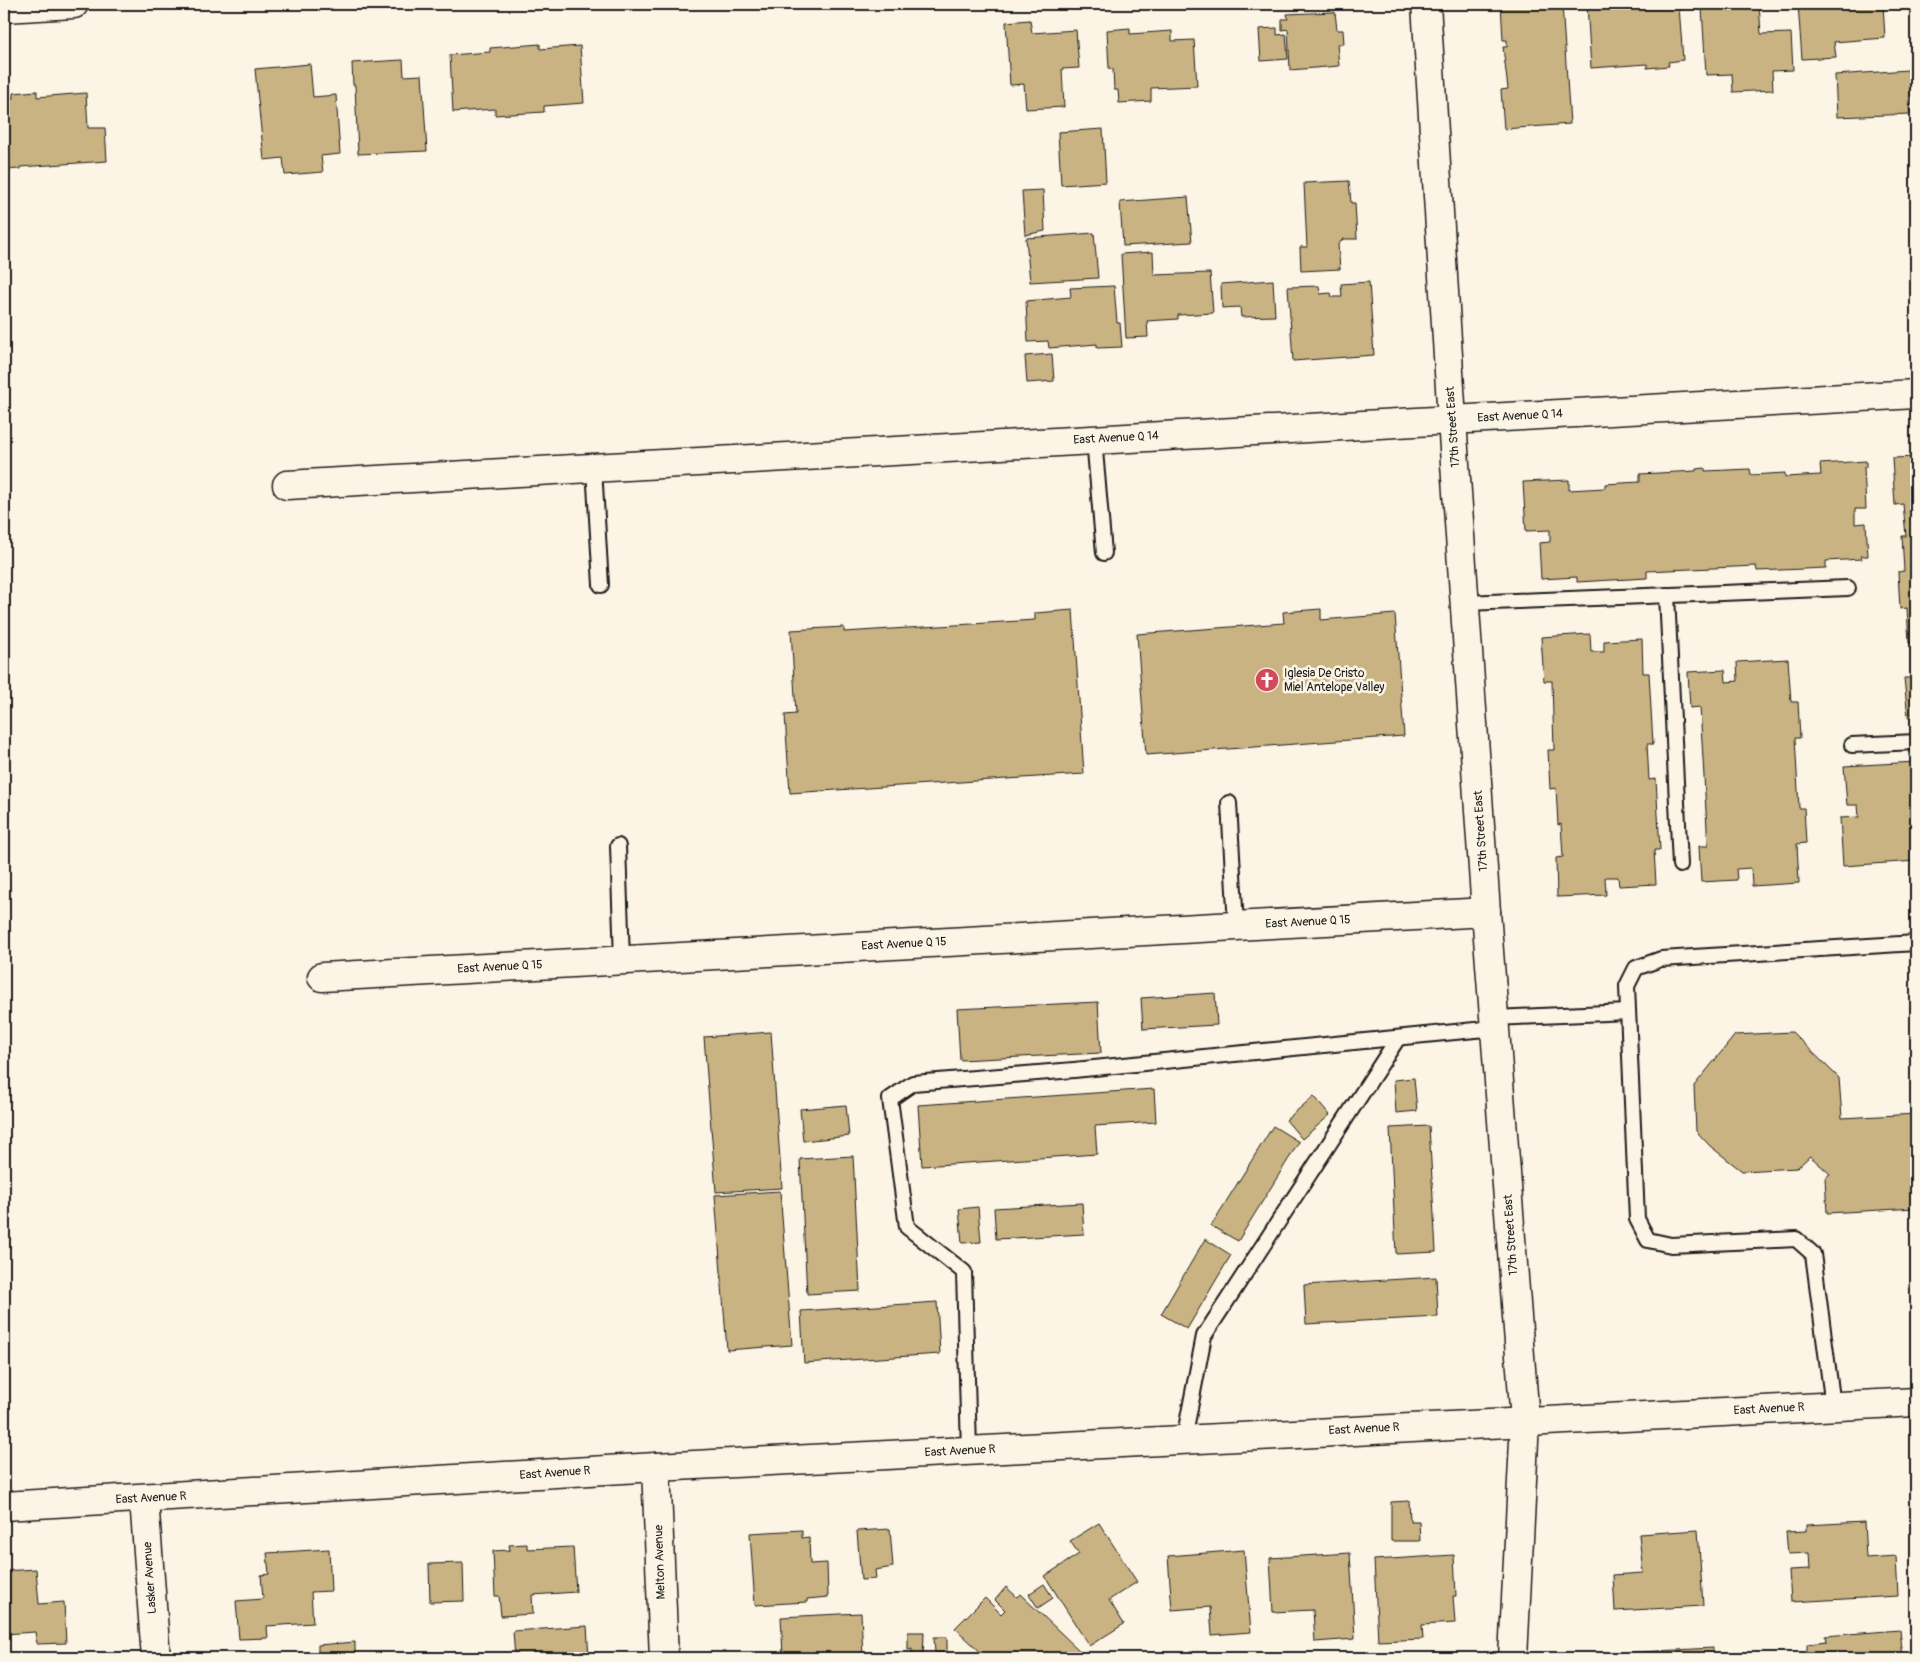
<svg xmlns="http://www.w3.org/2000/svg" width="1920" height="1662" viewBox="0 0 1920 1662" font-family="Pangolin,sans-serif">
<style>
.building{fill:#cab382;stroke:#1c1c1c}
.lines{fill:none;stroke-linecap:round;stroke-linejoin:round}
.service-casing{stroke:#1c1c1c;stroke-width:18}
.minor-casing{stroke:#1c1c1c;stroke-width:31}
.secondary-casing{stroke:#1c1c1c;stroke-width:31}
.service{stroke:#fcf5e5;stroke-width:14}
.minor{stroke:#fcf5e5;stroke-width:28}
.secondary{stroke:#fcf5e5;stroke-width:28}
.labels{text-anchor:middle;dominant-baseline:central;stroke-width:5;stroke-linejoin:round;paint-order:stroke}
.street-label{font-size:12px;fill:#1c1c1c;stroke:#fcf5e5}
.poi-label{font-size:12px;fill:#1c1c1c;stroke:#fcf5e5;text-anchor:start}
</style>
<rect width="100%" height="100%" fill="#fcf5e5"/>
<filter id="ink" filterUnits="userSpaceOnUse"><feTurbulence type="fractalNoise" baseFrequency=".02" numOctaves="2"/><feDisplacementMap in="SourceGraphic" scale="10" xChannelSelector="R" yChannelSelector="G"/><feConvolveMatrix kernelMatrix="1 2 1 2 8 2 1 2 1" color-interpolation-filters="sRGB"/></filter>
<g filter="url(#ink)">
<!-- building -->
<g class="building">
<path d="M1501 4H1562L1570 124 1504 129 1501 90 1508 89 1503 47H1507V40H1503Z"/>
<path d="M1587 4H1638V9L1679 7 1683 60 1668 62 1669 66 1647 68V64L1591 68Z"/>
<path d="M1692 4H1759L1761 34 1791 33 1793 70 1772 71 1773 90 1733 92 1732 74 1706 75 1702 8H1692Z"/>
<path d="M1798 4H1883L1885 38 1834 42 1836 57 1802 59Z"/>
<path d="M1335 12 1337 30H1343L1344 44H1337L1339 66 1290 70 1288 29 1282 30V19H1288L1287 14Z"/>
<path d="M1030 20 1032 33 1076 30 1079 68 1062 69 1064 107 1026 109 1024 84 1010 85 1006 22Z"/>
<path d="M1130 28V34L1172 31V41L1194 40 1197 86 1151 88V101L1119 103 1118 90H1114L1113 69H1109L1107 30Z"/>
<path d="M1277 28V35L1286 34 1288 59 1261 61 1259 29Z"/>
<path d="M540 44V49L580 46 584 103 544 106V112L495 115V109L453 112 450 55 490 52V48Z"/>
<path d="M403 60 404 76 422 75 427 151 358 154 355 85H353L352 63Z"/>
<path d="M310 64 313 97 336 95 340 154 321 156 323 172 285 175 283 158 264 160 255 69Z"/>
<path d="M1908 70V73H1910L1912 105 1909 106 1910 114 1837 117 1835 75Z"/>
<path d="M37 91V97L86 93 88 128H105L107 161 20 167V169L4 170V95H11V99L13 98V93Z"/>
<path d="M1103 129 1106 182 1061 185 1058 132Z"/>
<path d="M1349 181 1351 203H1355L1357 239H1343L1338 245 1340 269 1301 271 1300 247H1307L1304 183Z"/>
<path d="M1043 190 1045 231 1025 235 1022 191Z"/>
<path d="M1188 197 1192 242 1123 246 1120 202Z"/>
<path d="M1094 233 1098 278 1030 282 1026 238Z"/>
<path d="M1153 252 1154 275 1210 273 1213 313 1178 315V319L1147 321 1148 337 1126 338 1121 254Z"/>
<path d="M1273 280 1275 316 1241 317 1240 307 1222 308 1221 284Z"/>
<path d="M1369 282 1374 355 1293 361 1288 287 1319 286 1320 294 1331 293 1332 297H1342L1341 284Z"/>
<path d="M1114 286 1117 323H1120L1122 347 1097 348V344L1049 348 1048 341 1028 342 1026 301 1071 297 1070 288Z"/>
<path d="M1052 354 1054 381 1027 383 1025 356Z"/>
<path d="M1916 457V718H1908L1904 678H1914L1912 643H1909L1907 608 1900 609 1898 572 1904 571 1902 536H1906L1903 504 1895 505 1892 458Z"/>
<path d="M1866 461V467H1864L1866 509H1855V524L1866 523 1868 556H1861L1862 559 1826 561V568L1757 571 1756 566 1647 571V578L1577 582V577L1541 579 1539 543 1550 542V530L1526 531 1523 482 1569 480V490L1605 488V484L1640 482V474L1696 471V469L1705 468V471L1750 469 1751 475 1785 473V477L1821 475 1820 464Z"/>
<path d="M1321 609V620L1395 614 1404 736 1146 755 1137 634 1284 623 1283 612Z"/>
<path d="M1073 610 1084 774 790 793 785 715 796 714 791 630 844 627V632L1035 620V613Z"/>
<path d="M1590 634 1591 652H1604V641L1642 639 1643 673H1649L1653 744H1647L1649 780 1656 779 1660 850H1654L1656 884 1619 886 1618 877H1605L1606 895 1557 897 1556 858 1563 857 1561 824 1558 825 1556 788 1550 789 1548 750H1554L1552 681H1544L1541 637Z"/>
<path d="M1788 659 1791 702H1798L1800 738H1795L1799 808H1804L1806 843 1797 844 1799 883 1752 886 1751 868 1736 869 1737 880 1701 882 1699 846H1708L1700 707 1690 708 1688 672 1725 670 1726 682 1738 681 1737 662Z"/>
<path d="M1916 762V861L1843 866 1840 818 1859 817 1858 805H1847L1844 766Z"/>
<path d="M1215 993 1217 1025 1143 1029 1141 998Z"/>
<path d="M1098 1002 1101 1053 960 1060 957 1009Z"/>
<path d="M771 1032 782 1188 716 1192 704 1037Z"/>
<path d="M1792 1032 1839 1078 1842 1118 1916 1114V1208L1827 1213 1825 1178 1830 1174 1810 1156 1797 1168 1742 1171 1710 1146 1696 1131 1694 1086 1735 1035Z"/>
<path d="M1414 1078 1417 1111 1396 1113 1394 1080Z"/>
<path d="M1154 1089 1156 1122 1095 1126 1097 1154 922 1166 918 1105Z"/>
<path d="M1314 1096 1330 1115 1302 1139 1286 1120Z"/>
<path d="M846 1105 849 1136 803 1141 800 1109Z"/>
<path d="M1273 1126 1299 1142 1238 1241 1211 1226Z"/>
<path d="M1429 1126 1436 1252 1396 1254 1390 1128Z"/>
<path d="M853 1156 860 1291 807 1294 800 1159Z"/>
<path d="M780 1191 792 1345 727 1350 715 1195Z"/>
<path d="M1082 1203 1084 1234 996 1239 994 1208Z"/>
<path d="M978 1207 981 1242 962 1243 959 1209Z"/>
<path d="M1205 1239 1231 1255 1187 1329 1161 1314Z"/>
<path d="M1436 1277 1438 1317 1306 1324 1304 1285Z"/>
<path d="M937 1302 940 1354 804 1363 801 1311Z"/>
<path d="M1409 1501 1410 1521H1419L1420 1541H1391V1502Z"/>
<path d="M1864 1522 1866 1558 1896 1556 1898 1596 1791 1602 1789 1570 1810 1569 1809 1553 1788 1554 1786 1532 1806 1531V1525Z"/>
<path d="M1099 1523 1137 1582 1109 1600 1124 1624 1089 1646 1045 1576 1079 1554 1070 1541Z"/>
<path d="M890 1529 893 1567 875 1570 876 1579 861 1580 857 1531Z"/>
<path d="M802 1530V1538L809 1537 810 1564 827 1563 828 1597 807 1599V1602L755 1605 750 1533Z"/>
<path d="M1698 1530 1703 1606 1615 1611 1613 1575 1643 1573 1639 1534Z"/>
<path d="M527 1544V1549L573 1547 576 1592 532 1595 533 1614 501 1616 499 1596H495L493 1551 510 1550 509 1545Z"/>
<path d="M329 1549 331 1591 311 1592 313 1623 267 1626 268 1638 239 1639 236 1601 263 1599 261 1575 269 1574 267 1553Z"/>
<path d="M1244 1550 1251 1632 1212 1635 1210 1607 1172 1610 1168 1556Z"/>
<path d="M1350 1553 1355 1639 1315 1642 1313 1610 1273 1612 1270 1558Z"/>
<path d="M1454 1555 1456 1596H1453L1455 1623 1422 1625 1423 1639 1378 1641 1374 1560Z"/>
<path d="M463 1563 464 1601 430 1602 429 1564Z"/>
<path d="M36 1569 39 1604 64 1602 66 1643 37 1644 35 1632 4 1634V1571Z"/>
<path d="M1044 1584 1053 1598 1038 1608 1029 1594Z"/>
<path d="M1006 1587 1017 1597 1020 1594 1083 1654 1079 1658H987L955 1628 985 1598 1001 1614 1005 1610 995 1600Z"/>
<path d="M861 1613 863 1658H754V1657L783 1655 781 1617Z"/>
<path d="M587 1626 589 1658H515L513 1631Z"/>
<path d="M1899 1630 1902 1658H1807V1644L1826 1642 1825 1636Z"/>
<path d="M908 1632H924L923 1658H912V1649L908 1650Z"/>
<path d="M934 1637H947V1652L935 1653Z"/>
<path d="M355 1642V1658H266V1657L318 1654V1645Z"/>
<path d="M1712 1648 1713 1658H1605V1654Z"/>
<path d="M41 1655 42 1658H4V1657Z"/>
</g>
<g class="lines">
<!-- service casing -->
<g class="service-casing">
<g id="service">
<path d="M1094 439 1104 553"/>
<path d="M594 468 601 585"/>
<path d="M1667 595 1680 865"/>
<path d="M1465 603 1848 588"/>
<path d="M1852 745 1916 742"/>
<path d="M1229 803 1236 926"/>
<path d="M618 846 622 960"/>
<path d="M1495 1018 1628 1012"/>
<path d="M1833 1406 1813 1254 1796 1239 1671 1245 1648 1240 1637 1219 1627 986 1636 968 1661 959 1916 943"/>
<path d="M1184 1439 1204 1336 1398 1038"/>
<path d="M969 1450 964 1272 907 1227 890 1099 913 1083 1074 1070 1495 1028"/>
</g>
</g>
<!-- minor casing -->
<g class="minor-casing">
<g id="minor">
<path d="M1426 4 1452 420 1486 912 1525 1421 1513 1658"/>
<path d="M4 8 74 4"/>
<path d="M287 485 1916 394"/>
<path d="M322 977 1486 912"/>
<path d="M656 1467 664 1658"/>
<path d="M144 1499 156 1658"/>
</g>
</g>
<!-- secondary casing -->
<g class="secondary-casing">
<path id="secondary" d="M4 1506 656 1467 1916 1402"/>
</g>
<!-- service -->
<use href="#service" class="service"/>
<!-- minor -->
<use href="#minor" class="minor"/>
<!-- secondary -->
<use href="#secondary" class="secondary"/>
</g>
</g>
<!-- icons -->
<defs>
<g id="church-disc" transform="scale(1.25)"><circle r="9.5" fill="#d1495b" stroke="#fcf5e5"/><path d="M-1.2-6h2.4v3.5h3.3v2.4h-3.3V6h-2.4V-.1h-3.3v-2.4h3.3Z" fill="#fff"/></g>
</defs>
<g fill-rule="evenodd">
<use href="#church-disc" x="1267" y="680"/>
</g>
<g class="labels">
<!-- street labels -->
<g class="street-label">
<text transform="translate(1520 416) rotate(-3)">East Avenue Q 14</text>
<text transform="translate(1453 427) rotate(-94)">17th Street East</text>
<text transform="translate(1116 438) rotate(-3)">East Avenue Q 14</text>
<text transform="translate(1481 831) rotate(-94)">17th Street East</text>
<text transform="translate(1308 922) rotate(-3)">East Avenue Q 15</text>
<text transform="translate(904 944) rotate(-3)">East Avenue Q 15</text>
<text transform="translate(500 967) rotate(-3)">East Avenue Q 15</text>
<text transform="translate(1511 1235) rotate(-94)">17th Street East</text>
<text transform="translate(1769 1409) rotate(-3)">East Avenue R</text>
<text transform="translate(1364 1429) rotate(-3)">East Avenue R</text>
<text transform="translate(960 1451) rotate(-3)">East Avenue R</text>
<text transform="translate(555 1473) rotate(-4)">East Avenue R</text>
<text transform="translate(151 1498) rotate(-3)">East Avenue R</text>
<text transform="translate(660 1562) rotate(-92)">Melton Avenue</text>
<text transform="translate(150 1578) rotate(-94)">Lasker Avenue</text>
</g>
<!-- poi labels -->
<g class="poi-label">
<text x="1284" y="673">Iglesia De Cristo<tspan x="1284" dy="14">Miel Antelope Valley</tspan></text>
</g>
</g>
<!-- margin -->
<rect width="1920" height="1662" fill="none" stroke="#fcf5e5" stroke-width="20"/>
<rect x="10" y="10" width="1900" height="1642" fill="none" stroke="#1c1c1c" stroke-width="2" filter="url(#ink)"/>
</svg>
